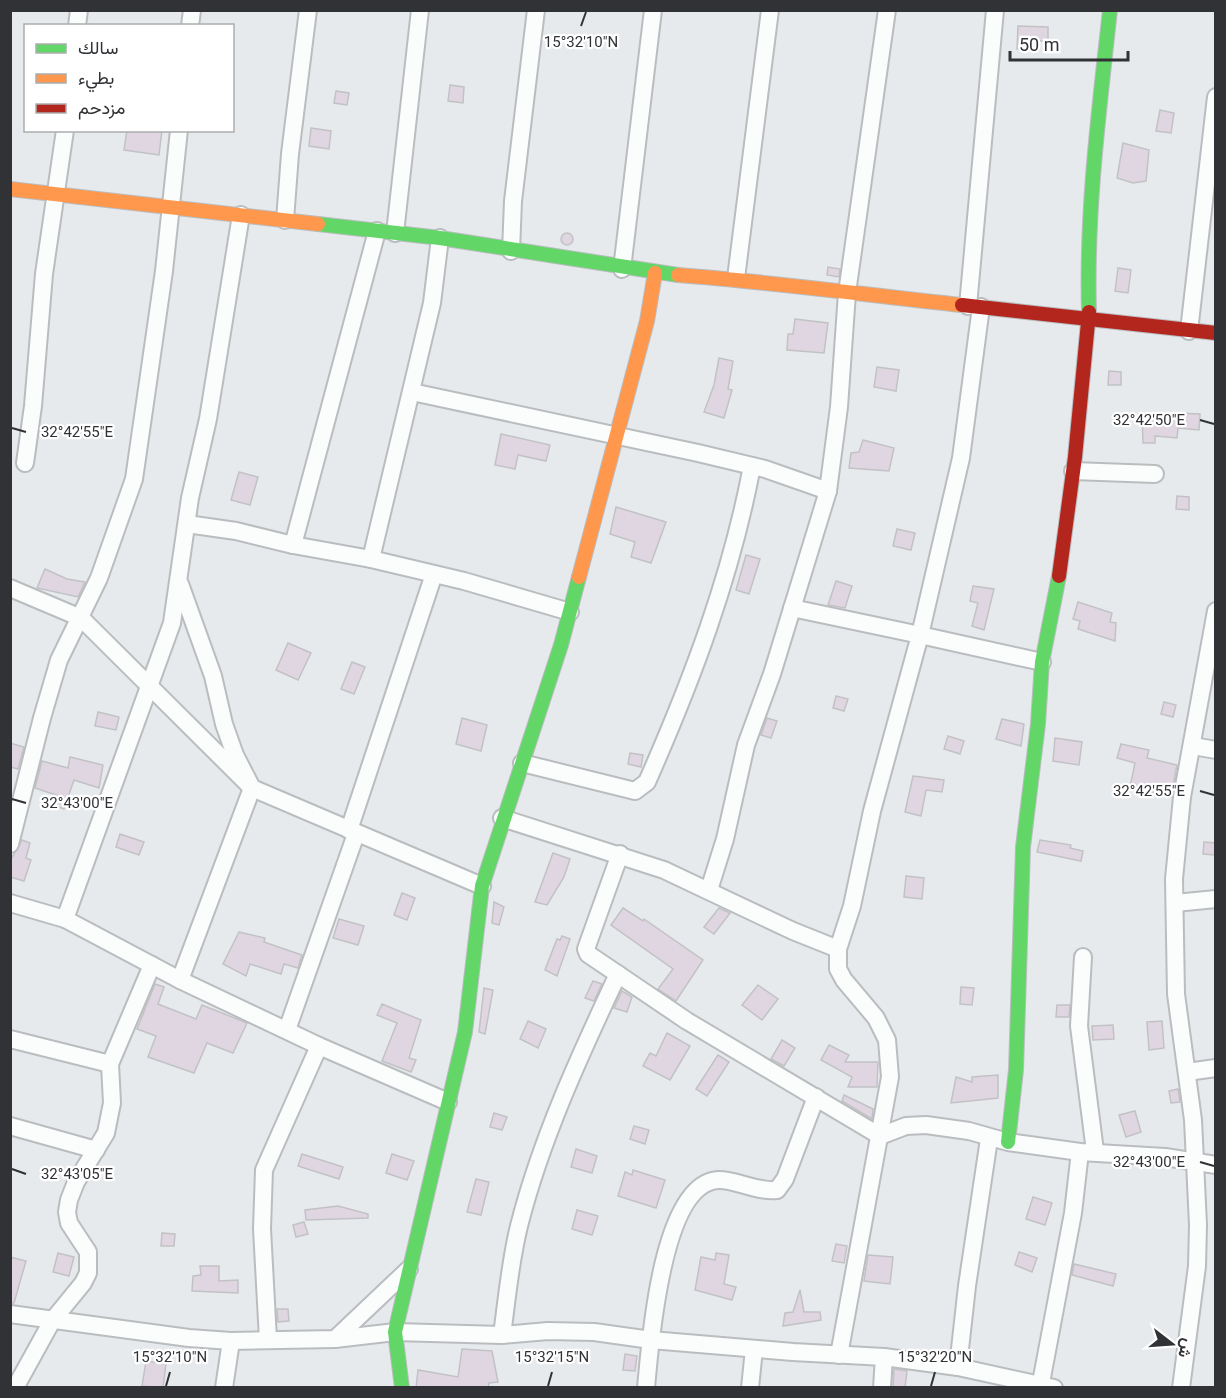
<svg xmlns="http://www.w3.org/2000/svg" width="1226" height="1398" viewBox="0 0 1226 1398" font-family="Roboto,Vazirmatn,sans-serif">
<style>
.building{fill:#dfd6e1;stroke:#c2c2c5;stroke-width:1.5}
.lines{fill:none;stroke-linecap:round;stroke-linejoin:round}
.street-casing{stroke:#babdbf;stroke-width:20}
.fast-casing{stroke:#babdbf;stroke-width:16}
.slow-casing{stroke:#babdbf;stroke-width:16}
.jam-casing{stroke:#babdbf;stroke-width:16}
.street{stroke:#fbfcfc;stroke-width:16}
.fast{stroke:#63d668;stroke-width:14}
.slow{stroke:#ff974d;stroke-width:14}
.jam{stroke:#b3261e;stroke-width:14}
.ticks{fill:none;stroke:#303235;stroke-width:2}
.ticks-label{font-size:15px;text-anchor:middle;fill:#303235;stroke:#fff;stroke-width:4.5;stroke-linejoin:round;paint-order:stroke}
</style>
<rect width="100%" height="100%" fill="#e7eaed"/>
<!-- building -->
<g class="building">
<path d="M1018 26 1048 27V41H1036L1035 49H1017Z"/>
<path d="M450 85 464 87 463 103 448 101Z"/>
<path d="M336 91 349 93 347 105 334 103Z"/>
<path d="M1160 110 1174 113 1171 133 1156 131Z"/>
<path d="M311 128 331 131 329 149 309 146Z"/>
<path d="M127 130H162L159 155 124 150Z"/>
<path d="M1123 143 1149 150 1146 181 1133 183 1117 178Z"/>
<circle cx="567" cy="239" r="6"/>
<path d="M828 267 840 269 839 277 827 275Z"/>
<path d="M1118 268 1131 270 1128 293 1115 291Z"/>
<path d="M795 319 828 323 824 353 787 350 788 334H793Z"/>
<path d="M719 358 733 361 728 389 732 390 724 418 704 412 714 385Z"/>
<path d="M877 367 899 370 896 391 874 387Z"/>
<path d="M1109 371 1121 372V385H1108Z"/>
<path d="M1178 413 1200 414 1199 430 1178 428 1177 438 1155 436V443H1143L1142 415H1177Z"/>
<path d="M501 434 550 445 546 461 518 455 515 469 495 465Z"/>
<path d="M863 440 894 448 889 471 849 468 851 453 859 452Z"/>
<path d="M239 472 258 477 250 505 231 500Z"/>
<path d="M1177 496 1189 497V510L1176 509Z"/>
<path d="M616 507 666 522 651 563 631 557 635 542 610 534Z"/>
<path d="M897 529 915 533 911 550 893 546Z"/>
<path d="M746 555 760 559 749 594 736 590Z"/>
<path d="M45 569 67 579 85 582 78 597 37 588Z"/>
<path d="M836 581 852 586 845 608 828 605Z"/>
<path d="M973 586 994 589 984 630 972 626 978 603 970 601Z"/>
<path d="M1078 602 1112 613 1110 622 1116 623 1115 641 1078 629 1080 621 1073 619Z"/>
<path d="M288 643 311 653 298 680 276 670Z"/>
<path d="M352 662 365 667 354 694 341 689Z"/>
<path d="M836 696 848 699 844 711 833 708Z"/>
<path d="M1164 702 1176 705 1173 717 1161 714Z"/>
<path d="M98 712 119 717 116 730 95 726Z"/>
<path d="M462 718 487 725 481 751 456 744Z"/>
<path d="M767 718 777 721 771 738 761 735Z"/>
<path d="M1002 719 1024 724 1021 746 996 739Z"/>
<path d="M948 736 964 741 960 754 944 749Z"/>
<path d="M1055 738 1082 742 1079 765 1053 761Z"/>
<path d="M10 743 24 747 18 769 10 767Z"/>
<path d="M1121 744 1149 750 1147 758 1177 765 1171 797 1130 787 1135 763 1117 758Z"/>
<path d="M630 753 643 755 641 767 628 764Z"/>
<path d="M70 757 103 765 99 788 74 780 64 809 53 805 56 795 35 788 42 761 68 768Z"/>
<path d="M913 776 944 780 942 792 926 790 921 816 905 812Z"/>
<path d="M120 834 144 842 139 855 116 847Z"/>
<path d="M22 840 30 843 26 858 31 860 24 881 10 877V861Z"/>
<path d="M1040 840 1071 845 1070 848 1083 851 1081 861 1037 852Z"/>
<path d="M1204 842 1215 843V855L1203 854Z"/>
<path d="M553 853 570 859 564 877 547 905 535 902Z"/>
<path d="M906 876 924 878 922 899 904 897Z"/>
<path d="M402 893 415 898 407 920 394 915Z"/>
<path d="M494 902 504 907 499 925 492 923Z"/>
<path d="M623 908 643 921 644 919 703 960 676 1001 658 989 673 969 611 925Z"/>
<path d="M719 908 730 913 714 934 704 927Z"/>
<path d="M339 919 364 926 358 945 333 938Z"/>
<path d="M239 932 265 938 264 942 302 955 298 968 284 964 281 974 250 964 246 976 223 964Z"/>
<path d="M562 936 570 939 557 976 545 970 557 939 560 940Z"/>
<path d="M593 981 602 984 594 1001 585 998Z"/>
<path d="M155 984 164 987 158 1004 196 1019 202 1005 247 1023 233 1053 207 1043 194 1073 148 1057 156 1036 137 1029Z"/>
<path d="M758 985 778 999 762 1020 742 1005Z"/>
<path d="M961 987 974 988 972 1005 960 1004Z"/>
<path d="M484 988 493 990 485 1034 479 1032Z"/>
<path d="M622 991 632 997 627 1012 614 1008Z"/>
<path d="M382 1004 421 1020 409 1058 416 1060 411 1072 382 1061 397 1023 377 1015Z"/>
<path d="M1057 1005H1070L1069 1017H1056Z"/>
<path d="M528 1021 546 1029 538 1048 520 1039Z"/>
<path d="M1162 1021 1164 1048 1149 1050 1147 1022Z"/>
<path d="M1113 1025 1114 1039 1093 1040 1092 1026Z"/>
<path d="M667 1033 690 1046 670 1080 643 1066 650 1053 656 1056Z"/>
<path d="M782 1040 795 1048 784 1066 771 1059Z"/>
<path d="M829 1045 849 1055 845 1062H878L877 1087H848L852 1077 821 1060Z"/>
<path d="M718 1055 729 1062 707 1096 696 1089Z"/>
<path d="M998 1075V1098L951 1103 956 1077 972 1082V1077Z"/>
<path d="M1178 1089 1180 1102 1171 1103 1169 1091Z"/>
<path d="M844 1095 873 1109 872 1119 842 1101Z"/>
<path d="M1135 1111 1141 1132 1126 1137 1119 1115Z"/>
<path d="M494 1113 507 1117 502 1130 490 1127Z"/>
<path d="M634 1126 649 1130 645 1144 630 1139Z"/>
<path d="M576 1149 597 1156 592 1173 571 1167Z"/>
<path d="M302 1154 343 1167 339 1179 298 1166Z"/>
<path d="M392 1154 414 1161 407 1180 386 1173Z"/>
<path d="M633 1170 665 1180 656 1208 618 1196 625 1172 632 1175Z"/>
<path d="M476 1179 489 1182 481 1215 467 1212Z"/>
<path d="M1033 1197 1052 1203 1045 1225 1026 1219Z"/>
<path d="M338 1206 368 1214V1218L306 1220 305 1210Z"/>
<path d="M577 1210 598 1216 592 1235 572 1229Z"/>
<path d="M304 1222 308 1234 296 1237 293 1225Z"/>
<path d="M162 1233 175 1234 174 1246H161Z"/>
<path d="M836 1244 847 1246 844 1263 832 1261Z"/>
<path d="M1019 1252 1037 1258 1032 1272 1015 1265Z"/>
<path d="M58 1253 74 1257 69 1276 53 1272Z"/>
<path d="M716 1253 729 1255 724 1284 736 1287 732 1300 695 1290 701 1257 715 1260Z"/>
<path d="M868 1255 893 1257 890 1284 864 1281Z"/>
<path d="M10 1257 26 1261 14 1303H10Z"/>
<path d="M1074 1264 1116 1274 1113 1286 1072 1275Z"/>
<path d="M200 1266H219V1281L238 1280V1293L192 1291 193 1276 201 1275Z"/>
<path d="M800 1290 804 1312H820L821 1320 783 1326 785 1313 793 1312Z"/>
<path d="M277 1309H288L289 1321 278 1322Z"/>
<path d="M462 1349 492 1351 498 1382 489 1383 488 1388H416L418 1370 458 1377Z"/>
<path d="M625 1354 637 1356 635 1371 623 1370Z"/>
<path d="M146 1361 166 1364 163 1388 142 1386Z"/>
<path d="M894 1369 907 1371 905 1388H893Z"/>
</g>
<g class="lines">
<!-- street casing -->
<g class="street-casing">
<g id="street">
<path d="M77 26 79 10"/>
<path d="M190 26 192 10"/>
<path d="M285 220 290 154 308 10"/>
<path d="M395 233 420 10"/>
<path d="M511 251 513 201 536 10"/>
<path d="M622 269 653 10"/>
<path d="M736 278 770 10"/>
<path d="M968 306 995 10"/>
<path d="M981 307 961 458 920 635 1042 662"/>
<path d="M1189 331 1216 97"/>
<path d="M412 392 698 453 765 469 828 491"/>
<path d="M25 463 33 406 44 274 65 130"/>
<path d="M1073 471 1155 474"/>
<path d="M187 524 236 531 293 545 371 559 464 581 570 612"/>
<path d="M293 545 377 231"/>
<path d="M371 559 432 303 440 238"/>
<path d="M10 588 81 618 252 788 482 886"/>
<path d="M792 608 920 635 872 811 852 906 838 949V969L844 980 876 1018 887 1040 890 1077 839 1355"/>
<path d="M1193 746 1216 750"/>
<path d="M522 763 635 791 647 782C692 680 731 577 752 466"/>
<path d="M502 818 664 870 793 931 838 949"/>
<path d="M349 830 434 574"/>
<path d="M10 844 42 718 59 660 99 578 134 479 164 271 179 130"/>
<path d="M620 854 586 949 588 954 687 1021 880 1136 906 1126 926 1125 969 1131 1008 1142 1080 1152 1165 1157 1216 1165"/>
<path d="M709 890 725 839 746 745 772 674 828 491 839 407 847 293 887 10"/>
<path d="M10 903 65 919 180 980 319 1046 448 1102"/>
<path d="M1175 903 1216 899"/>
<path d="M65 919 172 623 190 498 208 419 241 215"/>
<path d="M1083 957 1079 1026 1095 1151"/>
<path d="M180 980 252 788 235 755 224 724 213 676 180 584"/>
<path d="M287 1030 356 834"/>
<path d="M10 1039 110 1064"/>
<path d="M1187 1072 1216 1068"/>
<path d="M10 1126 96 1150"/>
<path d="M10 1314 189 1338 231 1341 335 1339 395 1332 502 1335 548 1331 594 1332 651 1340 793 1352 884 1357 958 1367 1054 1388"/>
<path d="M502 1335C507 1299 510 1262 519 1226 541 1139 580 1055 618 974"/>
<path d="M268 1339 262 1229 264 1170 319 1046"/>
<path d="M335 1339 409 1269"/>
<path d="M958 1367 967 1286 989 1139"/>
<path d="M15 1388 52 1321 83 1283 88 1273V1252L69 1223 67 1212 69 1200 76 1182 106 1133 112 1103 110 1064 152 965"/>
<path d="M224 1388 231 1341"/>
<path d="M646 1388C650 1345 661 1184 718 1180 735 1179 755 1192 777 1190L785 1179 816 1097"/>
<path d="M750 1388 754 1349"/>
<path d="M882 1388 884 1357"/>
<path d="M1040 1388 1073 1213 1080 1152"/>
<path d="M1181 1388 1197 1266 1198 1225 1193 1120 1176 994 1174 879 1182 797 1216 611"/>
</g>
</g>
<!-- fast casing -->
<g class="fast-casing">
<g id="fast">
<path d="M318 224 440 238 678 275"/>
<path d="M1089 312C1086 211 1099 111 1110 10"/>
<path d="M1008 1142 1016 1070 1023 847 1038 724 1042 662 1059 576"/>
<path d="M402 1388 395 1332 465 1032 482 886 561 645 579 577"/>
</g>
</g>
<!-- slow casing -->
<g class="slow-casing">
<g id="slow">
<path d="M10 189 318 224"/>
<path d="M678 275C773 282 867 295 962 305"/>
<path d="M579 577 647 321 655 273"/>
</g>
</g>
<!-- jam casing -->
<g class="jam-casing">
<g id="jam">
<path d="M962 305 1216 333"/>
<path d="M1059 576 1075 457 1089 312"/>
</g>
</g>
<!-- street -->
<use href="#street" class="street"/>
<!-- fast -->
<use href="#fast" class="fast"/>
<!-- slow -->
<use href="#slow" class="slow"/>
<!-- jam -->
<use href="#jam" class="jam"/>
</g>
<!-- ticks -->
<path class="ticks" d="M581 26 586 12M1200 420 1214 424M12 428 26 432M1200 791 1214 795M12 799 26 803M1200 1162 1214 1166M12 1169 26 1174M166 1386 170 1372M548 1386 552 1372M931 1386 935 1372"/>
<g class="ticks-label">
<text x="581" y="47">15°32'10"N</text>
<text x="1149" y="425">32°42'50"E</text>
<text x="77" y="437">32°42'55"E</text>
<text x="1149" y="796">32°42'55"E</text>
<text x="77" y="808">32°43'00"E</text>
<text x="1149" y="1167">32°43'00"E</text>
<text x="77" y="1179">32°43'05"E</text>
<text x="170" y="1362">15°32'10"N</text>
<text x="552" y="1362">15°32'15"N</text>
<text x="935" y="1362">15°32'20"N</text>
</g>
<!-- border -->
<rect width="1226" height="1398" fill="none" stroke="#303235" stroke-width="24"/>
<!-- legend -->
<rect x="24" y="24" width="210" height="108" fill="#ffffff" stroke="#acadae" stroke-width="1.5"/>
<rect x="36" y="44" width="30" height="9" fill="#63d668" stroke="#acadae" stroke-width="1.5"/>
<text x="78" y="54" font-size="18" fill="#303235">سالك</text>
<rect x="36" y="74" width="30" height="9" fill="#ff974d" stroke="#acadae" stroke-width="1.5"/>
<text x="78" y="84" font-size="18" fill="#303235">بطيء</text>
<rect x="36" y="104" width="30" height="9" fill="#b3261e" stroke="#acadae" stroke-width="1.5"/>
<text x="78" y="114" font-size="18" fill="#303235">مزدحم</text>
<!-- north arrow -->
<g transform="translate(1172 1344) rotate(107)" stroke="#ffffff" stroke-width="4.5" paint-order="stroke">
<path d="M0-4.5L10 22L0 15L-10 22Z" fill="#303235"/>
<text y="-9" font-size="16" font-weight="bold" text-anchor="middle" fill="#303235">ش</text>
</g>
<!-- scale -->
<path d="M1010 51v9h118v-9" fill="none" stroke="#303235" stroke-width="3"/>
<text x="1019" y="51" font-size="18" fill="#303235" stroke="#ffffff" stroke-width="4.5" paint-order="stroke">50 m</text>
</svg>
